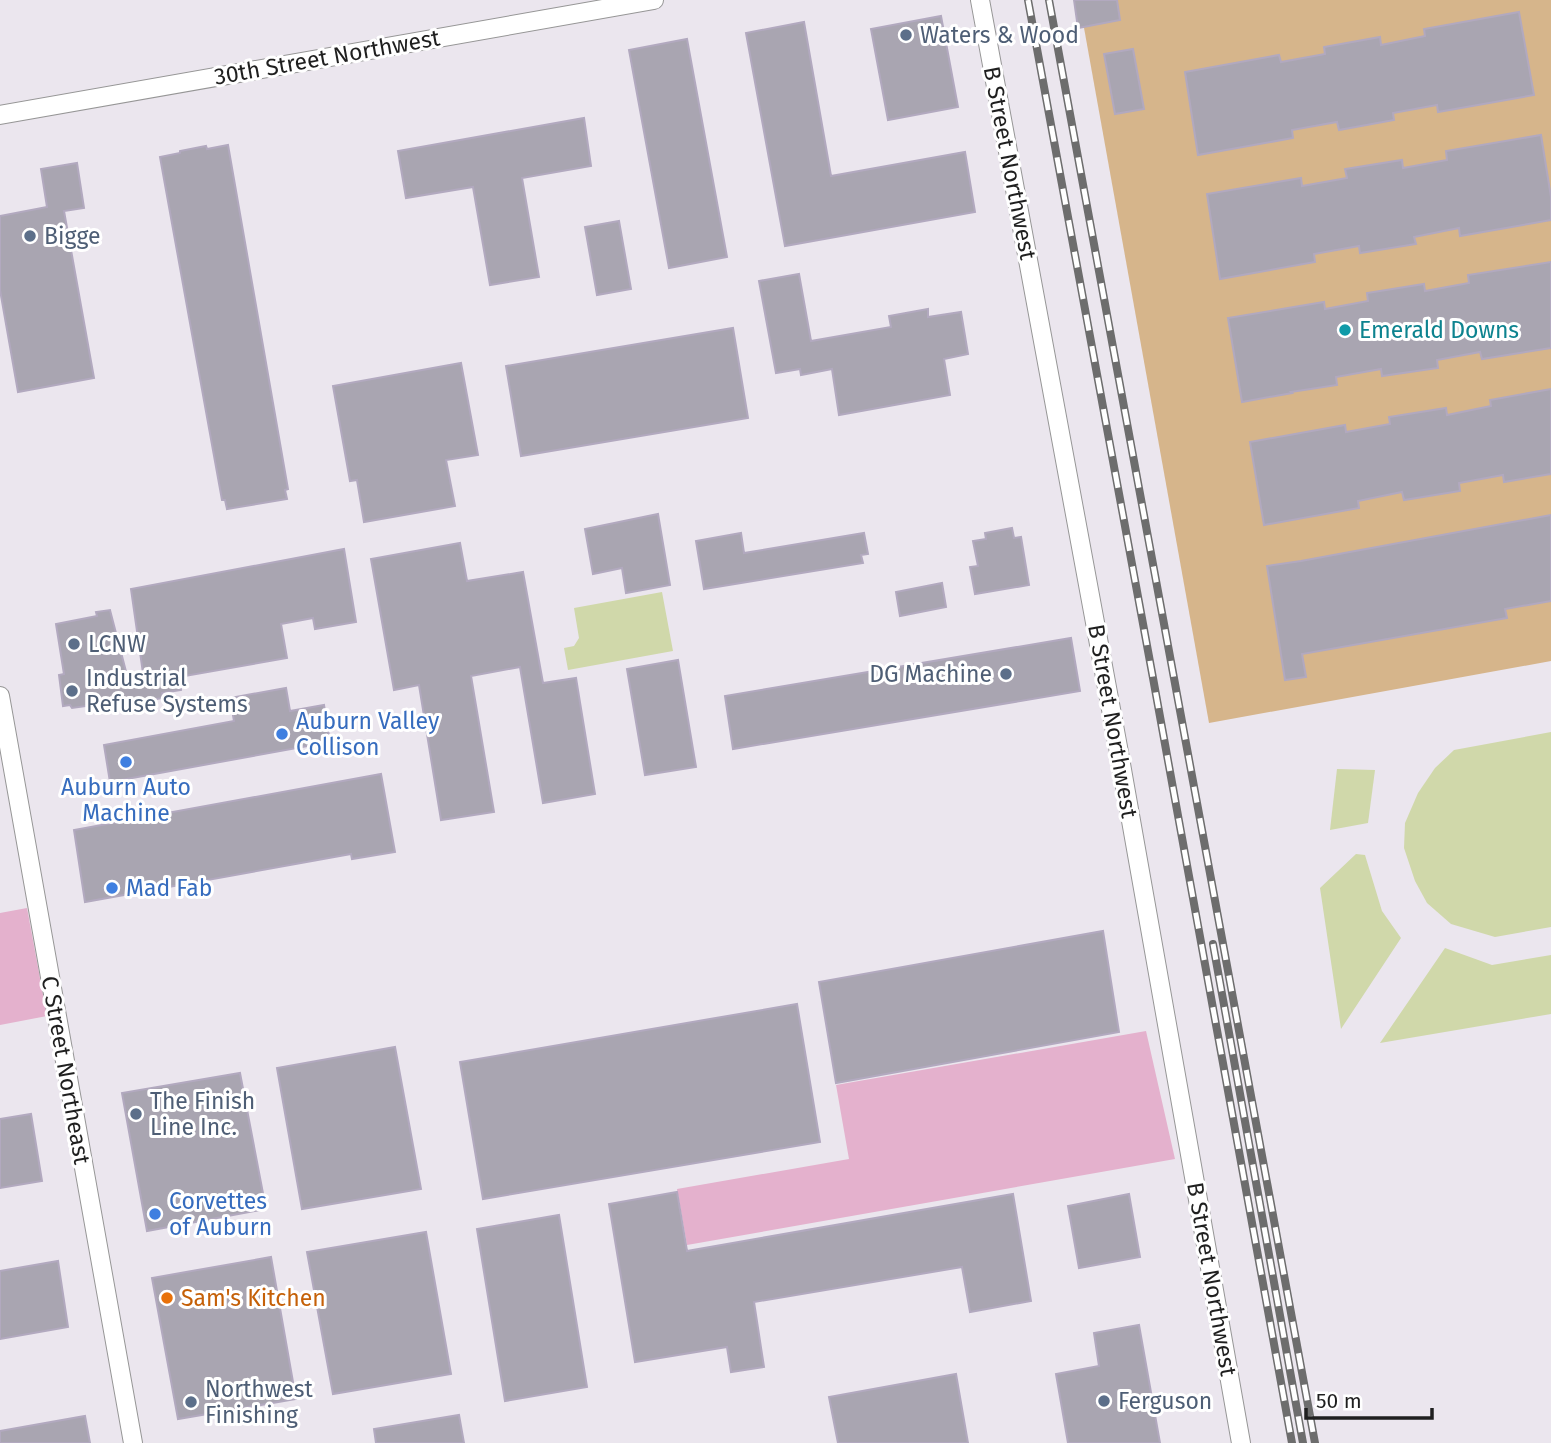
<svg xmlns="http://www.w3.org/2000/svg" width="1551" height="1443" viewBox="0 0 1551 1443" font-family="'Fira Sans',sans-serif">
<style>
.grass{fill:#e4b1cd}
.pitch{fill:#d6b58b}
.water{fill:#d0d8aa}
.building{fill:#a9a5b1;stroke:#b2a9bf;stroke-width:2}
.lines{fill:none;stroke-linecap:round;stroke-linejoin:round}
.minor-casing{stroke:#969696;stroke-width:20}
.minor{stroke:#fff;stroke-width:18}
.rail-casing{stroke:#6d6d6d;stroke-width:8}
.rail{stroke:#fff;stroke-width:5;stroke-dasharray:16;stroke-linecap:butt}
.service-dot{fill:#5c6f8a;stroke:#fff;stroke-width:2.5}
.culture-dot{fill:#0f9aa8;stroke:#fff;stroke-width:2.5}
.shop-dot{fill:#3f7fe0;stroke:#fff;stroke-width:2.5}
.food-dot{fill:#e8710a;stroke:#fff;stroke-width:2.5}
.labels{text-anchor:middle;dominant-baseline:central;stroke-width:6;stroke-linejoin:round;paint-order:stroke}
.service-label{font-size:23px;fill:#4e5e75;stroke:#fff;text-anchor:start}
.street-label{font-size:23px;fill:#1f1f1f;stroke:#fff}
.culture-label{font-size:23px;fill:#0d838f;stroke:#fff;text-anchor:start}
.shop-label{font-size:23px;fill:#366cbe;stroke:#fff;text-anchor:start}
.food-label{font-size:23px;fill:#c56008;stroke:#fff;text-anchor:start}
</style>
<rect width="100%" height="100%" fill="#ebe6ee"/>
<!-- grass -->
<g class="grass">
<path d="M27 908 47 1016 0 1025V913Z"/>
<path d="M1146 1031 1175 1159 687 1245 677 1189 849 1159 836 1085Z"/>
</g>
<!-- pitch -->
<path class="pitch" d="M1079 0H1551V661L1209 723Z"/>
<!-- water -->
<g class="water">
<path d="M662 592 673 651 568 670 564 648 574 646 579 638 574 608Z"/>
<path d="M1551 732V927L1495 937 1451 924 1427 903 1415 881 1404 848 1405 823 1418 793 1435 768 1454 750Z"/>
<path d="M1337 769 1375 770 1368 823 1330 830Z"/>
<path d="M1356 854 1365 855 1382 911 1401 938 1341 1029 1320 888Z"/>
<path d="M1445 948 1492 965 1551 955V1014L1380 1043Z"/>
</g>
<!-- building -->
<g class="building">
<path d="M1074 0H1117L1120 20 1078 28Z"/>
<path d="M1519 12 1534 95 1438 112 1437 105 1393 113 1394 120 1339 130 1337 122 1292 130 1293 138 1198 155 1185 72 1279 55 1281 62 1325 54 1324 47 1380 37 1381 45 1425 36 1424 29Z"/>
<path d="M941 16 958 107 888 120 871 29Z"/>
<path d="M804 22 831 176 965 152 975 212 785 246 746 33Z"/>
<path d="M687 39 727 257 669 268 629 50Z"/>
<path d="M1133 49 1144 109 1115 114 1104 54Z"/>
<path d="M584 118 591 166 522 178 539 277 490 285 473 187 406 198 398 151Z"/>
<path d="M1541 135 1551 197V220L1460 236 1459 228 1414 237 1416 244 1360 253 1359 246 1314 254 1315 262 1220 279 1207 194 1301 178 1302 186 1347 178 1345 169 1402 160 1403 168 1447 160 1446 151Z"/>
<path d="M228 145 288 489 285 490 287 499 227 509 225 500H222L160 157 180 153V151L206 146 207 149Z"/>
<path d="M77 163 84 208 64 211 94 378 18 392 0 290V216L47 207 41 169Z"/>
<path d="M619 221 631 289 597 295 585 227Z"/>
<path d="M1551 262V348L1482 359 1480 352 1437 360 1438 368 1382 376 1381 369 1336 377 1337 385 1291 392 1292 393 1242 402 1228 318 1324 302 1325 309 1368 301 1367 293 1424 284 1425 291 1469 283 1468 275Z"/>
<path d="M799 274 811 341 891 327 889 316 928 309V317L961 312 968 354 944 359 950 395 839 415 832 369 801 375 800 369 776 373 759 281Z"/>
<path d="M733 328 748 418 521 456 506 366Z"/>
<path d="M461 363 478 455 446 460 455 506 364 522 357 480 350 481 333 386Z"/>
<path d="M1551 389V474L1504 482 1503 475 1459 483 1460 491 1404 500 1402 492 1358 501 1359 508 1264 525 1250 442 1345 425 1346 432 1390 424 1389 417 1446 408 1447 415 1491 406 1490 400Z"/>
<path d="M658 514 670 585 626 593 622 568 593 574 585 529Z"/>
<path d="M1551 515V601L1505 609 1507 618 1302 654 1306 677 1285 680 1267 566 1301 561Z"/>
<path d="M1012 528 1014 538 1021 537 1029 585 975 594 970 567 978 566 973 541 986 539 985 533Z"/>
<path d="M741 533 744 553 864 533 868 554 861 555 863 563 704 589 696 541Z"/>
<path d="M460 543 467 581 523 572 543 683 576 678 595 794 543 803 520 667 471 676 494 812 441 820 419 685 394 690 371 559Z"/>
<path d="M344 549 356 622 315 629 313 618 281 624 287 658 179 677 181 690 162 693 163 698 94 709 93 705 72 708 70 705 63 706 59 675 64 674 56 624 97 616 96 612 110 610 129 683 144 680 131 589Z"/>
<path d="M942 583 946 607 900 616 896 592Z"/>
<path d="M1071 638 1080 691 733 749 725 696Z"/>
<path d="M678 660 696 767 645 775 627 669Z"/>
<path d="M286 688 290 711 324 705 330 742 110 782 104 745 234 721 230 698Z"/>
<path d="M381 774 395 852 352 859 351 854 85 902 74 830Z"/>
<path d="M1103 931 1119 1032 836 1083 819 982Z"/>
<path d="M797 1004 820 1142 483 1199 460 1062Z"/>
<path d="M395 1047 421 1189 302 1209 277 1068Z"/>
<path d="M240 1073 266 1209 147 1231 122 1093Z"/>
<path d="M31 1114 42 1181 0 1188V1119Z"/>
<path d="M677 1192 687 1251 1013 1194 1031 1301 970 1312 962 1267 754 1302 764 1367 731 1372 727 1347 635 1362 609 1204Z"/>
<path d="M1129 1194 1140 1257 1079 1268 1068 1206Z"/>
<path d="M559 1215 587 1387 505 1401 477 1229Z"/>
<path d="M426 1232 451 1374 333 1394 307 1252Z"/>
<path d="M271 1257 296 1399 178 1419 152 1278Z"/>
<path d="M58 1261 68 1327 0 1339V1271Z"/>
<path d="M1139 1325 1160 1443H1068L1056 1374 1099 1366 1094 1333Z"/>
<path d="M956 1374 968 1443H838L829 1397Z"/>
<path d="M459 1415 464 1443H376L374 1429Z"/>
<path d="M85 1416 90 1443H0V1431Z"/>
</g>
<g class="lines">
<!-- minor casing -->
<g class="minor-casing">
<g id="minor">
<path d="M980 0 1118 747 1241 1443"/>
<path d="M0 115 654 0"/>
<path d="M0 696 133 1443"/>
</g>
</g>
<!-- minor -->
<use href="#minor" class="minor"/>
<!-- rail casing -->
<g class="rail-casing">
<g id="rail">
<path d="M1028 0 1153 678 1292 1443"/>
<path d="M1049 0 1315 1443"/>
<path d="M1213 944 1303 1443"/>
</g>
</g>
<!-- rail -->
<use href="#rail" class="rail"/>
</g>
<!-- markers -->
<g class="service-dot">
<circle cx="906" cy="35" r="7"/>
<circle cx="30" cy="236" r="7"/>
<circle cx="74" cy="644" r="7"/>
<circle cx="1006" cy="674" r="7"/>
<circle cx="72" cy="691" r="7"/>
<circle cx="136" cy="1114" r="7"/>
<circle cx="1104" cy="1401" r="7"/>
<circle cx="191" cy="1402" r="7"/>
</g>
<circle class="culture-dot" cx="1345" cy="330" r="7"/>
<g class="shop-dot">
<circle cx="282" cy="734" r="7"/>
<circle cx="126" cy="762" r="7"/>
<circle cx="112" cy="888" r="7"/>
<circle cx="155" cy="1214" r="7"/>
</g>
<circle class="food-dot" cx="167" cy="1298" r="7"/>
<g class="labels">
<!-- service labels -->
<g class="service-label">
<text x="920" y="35">Waters &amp; Wood</text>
<text x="44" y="236">Bigge</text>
<text x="88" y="644">LCNW</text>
<text x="992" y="674" text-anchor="end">DG Machine</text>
<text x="86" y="678">Industrial<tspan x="86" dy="26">Refuse Systems</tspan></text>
<text x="150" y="1101">The Finish<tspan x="150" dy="26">Line Inc.</tspan></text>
<text x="205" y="1389">Northwest<tspan x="205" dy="26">Finishing</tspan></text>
<text x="1118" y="1401">Ferguson</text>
</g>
<!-- street labels -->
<g class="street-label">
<text transform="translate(327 57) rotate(-10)">30th Street Northwest</text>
<text transform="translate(1010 163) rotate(79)">B Street Northwest</text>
<text transform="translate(1113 721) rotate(80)">B Street Northwest</text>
<text transform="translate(66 1070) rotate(80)">C Street Northeast</text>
<text transform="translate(1212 1279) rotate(80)">B Street Northwest</text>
</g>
<!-- culture labels -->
<g class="culture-label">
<text x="1359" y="330">Emerald Downs</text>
</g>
<!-- shop labels -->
<g class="shop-label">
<text x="296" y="721">Auburn Valley<tspan x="296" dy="26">Collison</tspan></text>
<text x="126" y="787" text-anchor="middle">Auburn Auto<tspan x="126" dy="26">Machine</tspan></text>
<text x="126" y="888">Mad Fab</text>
<text x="169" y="1201">Corvettes<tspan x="169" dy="26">of Auburn</tspan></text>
</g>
<!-- food labels -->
<g class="food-label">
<text x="181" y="1298">Sam's Kitchen</text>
</g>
</g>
<!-- scale -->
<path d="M1306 1408v10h126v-10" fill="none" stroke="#1f1f1f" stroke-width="3.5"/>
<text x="1316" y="1408" font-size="21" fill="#1f1f1f" stroke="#ffffff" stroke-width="5" paint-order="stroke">50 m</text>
</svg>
